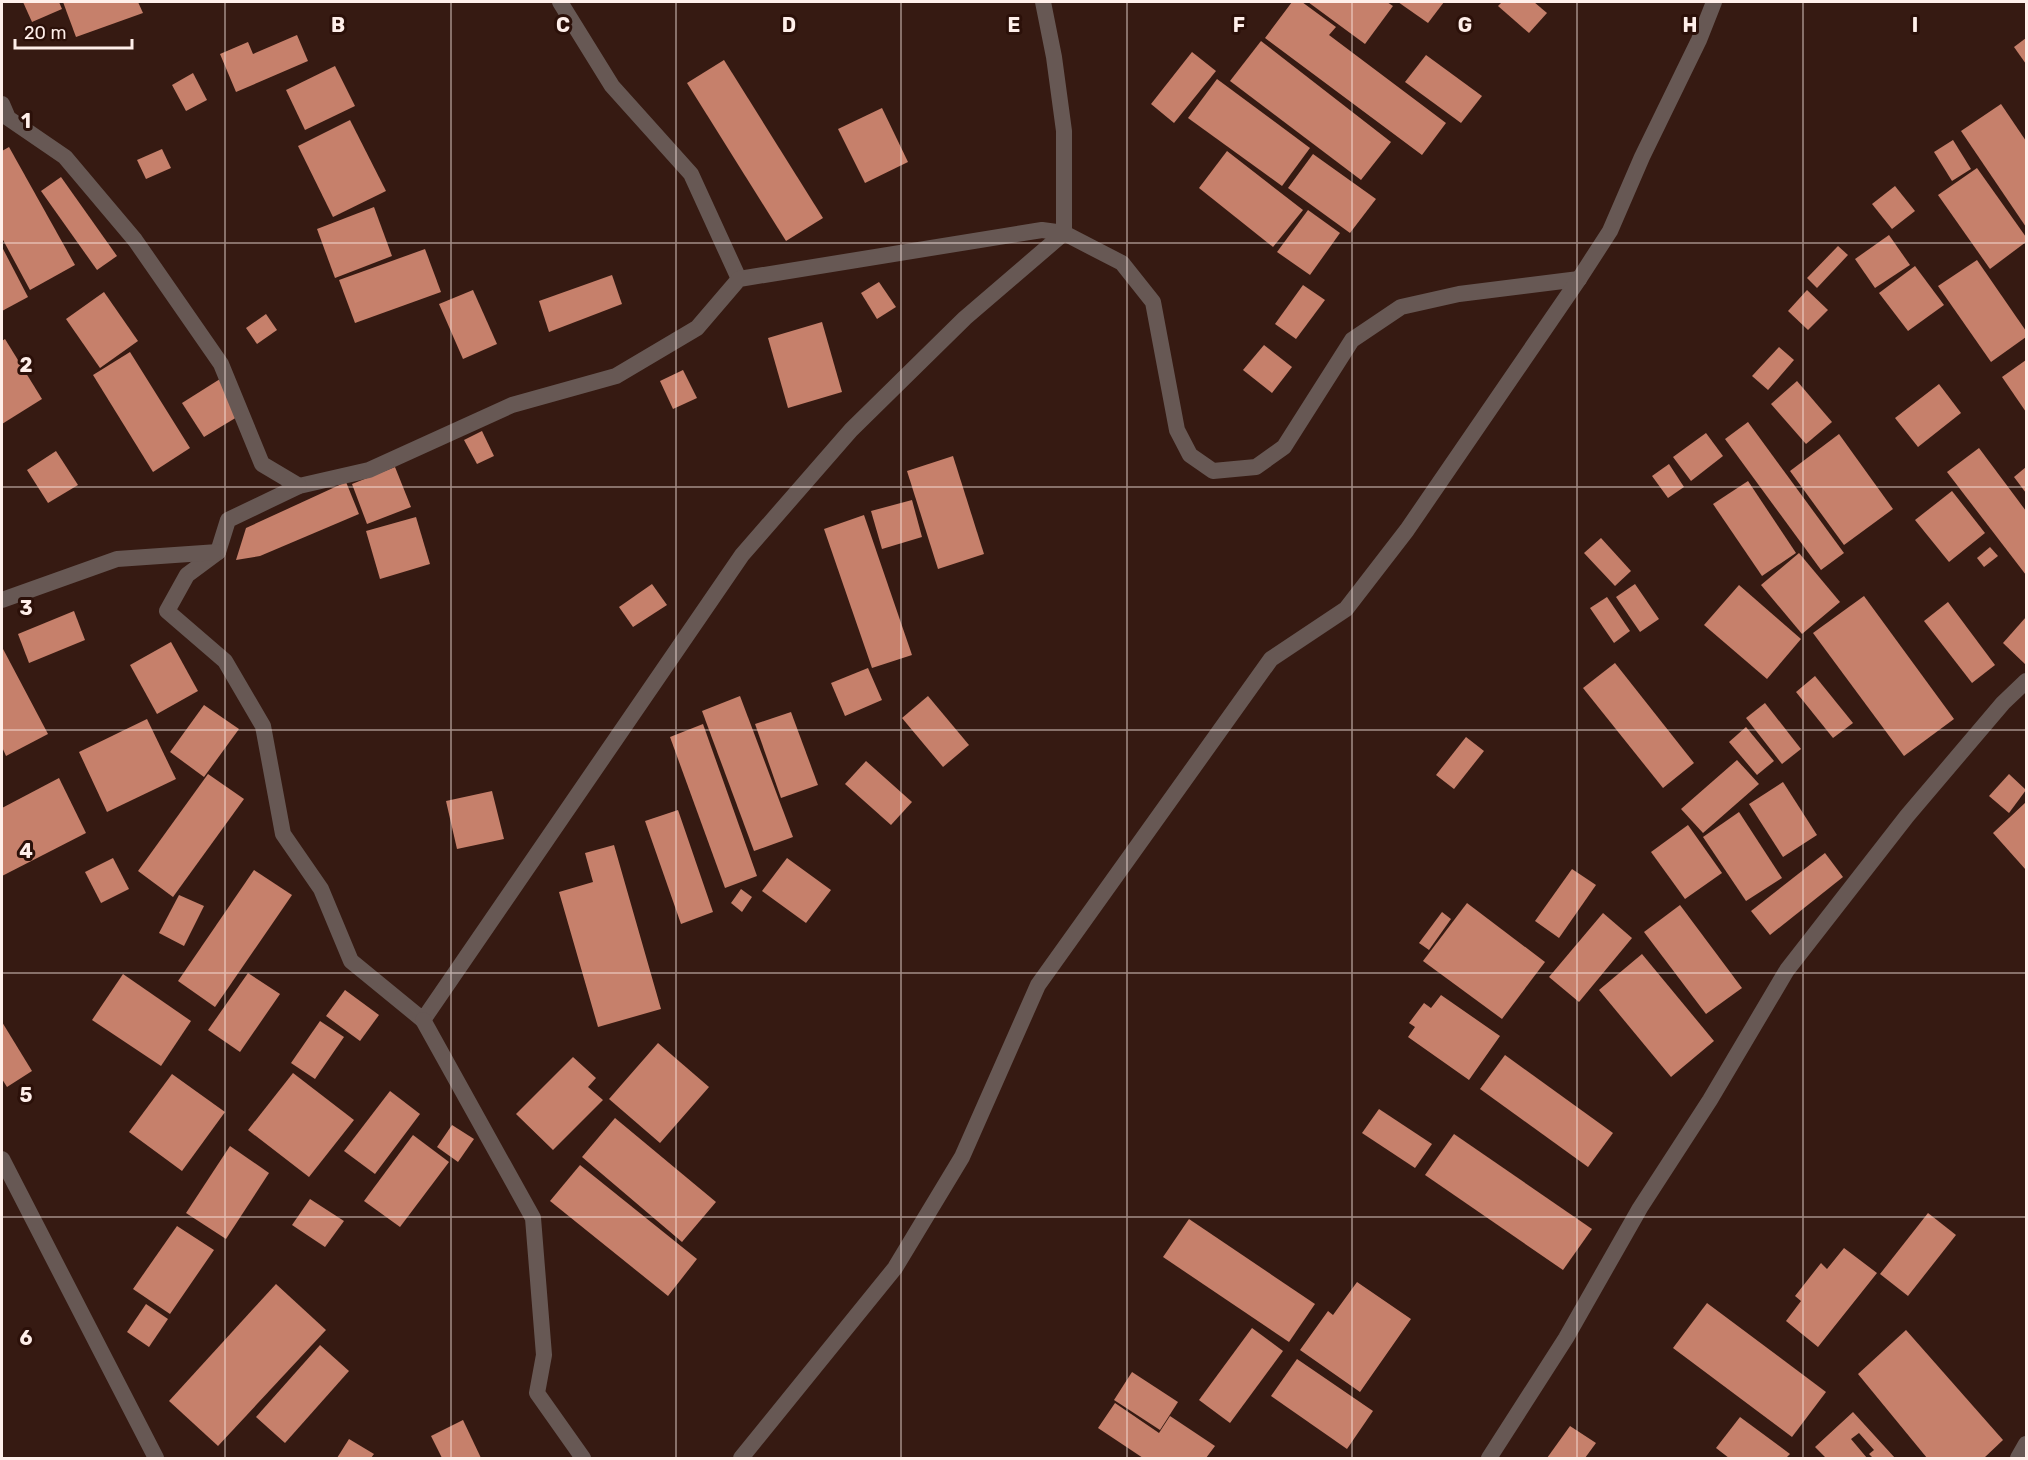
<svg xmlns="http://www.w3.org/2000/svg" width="2028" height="1460" viewBox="0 0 2028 1460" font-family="Rubik,sans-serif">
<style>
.building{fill:#c6806b}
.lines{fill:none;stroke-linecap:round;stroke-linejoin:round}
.minor{stroke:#675854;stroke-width:16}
.tertiary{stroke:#675854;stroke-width:16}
.grid{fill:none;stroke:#ffefea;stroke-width:1.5;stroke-opacity:0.55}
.grid-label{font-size:20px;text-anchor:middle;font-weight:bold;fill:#ffefea;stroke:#2b1009;stroke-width:6;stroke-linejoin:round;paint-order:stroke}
</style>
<rect width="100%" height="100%" fill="#361a12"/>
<!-- building -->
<g class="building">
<path d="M23 2H59L62 9 32 22Z"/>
<path d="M63 2H138L143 13 76 37Z"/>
<path d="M1292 2H1302L1336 27 1329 35 1446 123 1422 155 1265 38Z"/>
<path d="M1308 2H1387L1393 6 1365 44Z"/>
<path d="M1398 2H1444L1428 23Z"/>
<path d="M1502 2H1534L1547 13 1529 33 1498 6Z"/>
<path d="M297 35 308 61 236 92 220 54 248 42 253 54Z"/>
<path d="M2026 38V64L2014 47Z"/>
<path d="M1261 41 1391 142 1361 180 1230 81Z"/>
<path d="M1192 52 1216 71 1174 123 1151 104Z"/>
<path d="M1426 55 1482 96 1461 123 1405 82Z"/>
<path d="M724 60 823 218 786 241 687 83Z"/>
<path d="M335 66 355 106 305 130 286 90Z"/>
<path d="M193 73 207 100 186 111 172 85Z"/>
<path d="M1217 79 1310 148 1282 186 1188 118Z"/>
<path d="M2001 104 2026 141V227L1961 131Z"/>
<path d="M882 108 908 162 865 183 838 129Z"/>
<path d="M350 120 386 191 333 217 298 146Z"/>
<path d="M1953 140 1971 169 1952 181 1934 152Z"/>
<path d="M9 147 75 265 30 290 2 238V151Z"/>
<path d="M162 149 171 168 146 179 137 160Z"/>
<path d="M1227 151 1303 210 1273 247 1199 188Z"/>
<path d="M1313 154 1376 199 1350 233 1288 188Z"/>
<path d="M1977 168 2026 237V242L1990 269 1938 195Z"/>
<path d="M61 177 117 256 97 270 41 191Z"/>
<path d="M1895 186 1915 211 1892 229 1872 204Z"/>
<path d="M374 207 392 256 335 278 317 229Z"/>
<path d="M1308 210 1340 233 1310 275 1277 252Z"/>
<path d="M1889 235 1910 265 1875 288 1855 259Z"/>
<path d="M1838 246 1848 255 1817 288 1807 278Z"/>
<path d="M2 247 28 297 2 311Z"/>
<path d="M425 249 441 292 355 323 339 280Z"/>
<path d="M1977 260 2026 331V337L1991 362 1938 286Z"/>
<path d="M1915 266 1944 305 1908 331 1879 293Z"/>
<path d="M612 275 622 304 549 332 539 301Z"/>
<path d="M879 282 896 307 877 319 861 293Z"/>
<path d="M1303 285 1325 300 1296 339 1275 324Z"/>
<path d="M473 290 497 344 463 359 439 304Z"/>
<path d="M1807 290 1828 310 1808 330 1788 311Z"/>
<path d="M104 292 138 341 100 368 66 319Z"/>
<path d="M266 314 277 330 257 344 246 328Z"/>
<path d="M822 322 842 392 788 408 768 338Z"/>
<path d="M5 339 42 399 2 424V341Z"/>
<path d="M1264 345 1292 367 1272 393 1243 370Z"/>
<path d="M1779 347 1794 360 1768 390 1752 376Z"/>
<path d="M130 352 190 448 153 472 93 375Z"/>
<path d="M2026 360V412L2002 377Z"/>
<path d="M683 370 697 398 673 409 660 381Z"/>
<path d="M220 379 242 414 204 437 182 403Z"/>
<path d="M1797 381 1832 422 1806 444 1771 404Z"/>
<path d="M1939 384 1961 413 1918 447 1895 418Z"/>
<path d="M1748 422 1844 553 1821 570 1725 439Z"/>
<path d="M482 431 494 456 477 464 464 440Z"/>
<path d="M1706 433 1723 456 1691 481 1673 457Z"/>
<path d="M1839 434 1893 509 1844 545 1790 471Z"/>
<path d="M1979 448 2026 511V575L1947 472Z"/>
<path d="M56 451 78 485 48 503 27 470Z"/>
<path d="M953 456 984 554 938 569 907 471Z"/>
<path d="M1669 464 1684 487 1668 498 1652 476Z"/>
<path d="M395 467 411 507 367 524 352 484Z"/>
<path d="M2026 467V493L2014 477Z"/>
<path d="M1748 481 1796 553 1762 576 1713 504Z"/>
<path d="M346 482 359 514 260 556 236 560 246 528Z"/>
<path d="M1952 491 1985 533 1949 562 1915 520Z"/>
<path d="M912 500 922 537 882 549 871 511Z"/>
<path d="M864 515 912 655 872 668 824 529Z"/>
<path d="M416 517 430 564 380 579 366 531Z"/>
<path d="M1601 538 1631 571 1615 586 1584 553Z"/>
<path d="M1990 547 1998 556 1984 567 1977 558Z"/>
<path d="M1799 553 1840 602 1802 634 1761 585Z"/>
<path d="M652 584 667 605 633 627 619 607Z"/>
<path d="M1635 584 1659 619 1640 632 1616 597Z"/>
<path d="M1739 585 1801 639 1767 679 1704 625Z"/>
<path d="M1864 596 1954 719 1904 756 1813 633Z"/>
<path d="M1607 597 1630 631 1614 643 1590 608Z"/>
<path d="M1948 602 1995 665 1972 683 1924 621Z"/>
<path d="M74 611 85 640 29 663 18 634Z"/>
<path d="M2026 617V665L2003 643Z"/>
<path d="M171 642 198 691 157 714 130 665Z"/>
<path d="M2 647 48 734 6 756 2 747Z"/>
<path d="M1615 663 1694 763 1663 788 1583 688Z"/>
<path d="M868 668 882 700 845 716 831 683Z"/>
<path d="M1815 676 1853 723 1833 738 1796 692Z"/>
<path d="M740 696 793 837 754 851 702 711Z"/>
<path d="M928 696 969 745 943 767 902 718Z"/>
<path d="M1765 703 1801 749 1782 764 1746 718Z"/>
<path d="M204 705 239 729 204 777 170 752Z"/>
<path d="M791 712 818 785 781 798 755 724Z"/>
<path d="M147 719 176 779 107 812 79 752Z"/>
<path d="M703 724 757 876 725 888 670 737Z"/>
<path d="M1746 727 1774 761 1757 775 1729 742Z"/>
<path d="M1466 737 1484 751 1454 789 1436 775Z"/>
<path d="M1737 760 1759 784 1703 833 1681 809Z"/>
<path d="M866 761 912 802 891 825 845 784Z"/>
<path d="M208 774 244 799 173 897 138 871Z"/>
<path d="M2009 774 2026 790 2009 813 1989 796Z"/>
<path d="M59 778 86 833 2 876V808Z"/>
<path d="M1783 782 1817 835 1783 857 1749 804Z"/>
<path d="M492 791 504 839 457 849 446 801Z"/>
<path d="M2026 802V870L1993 833Z"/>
<path d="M678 810 713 912 681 924 645 821Z"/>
<path d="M1739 812 1782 878 1746 901 1703 837Z"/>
<path d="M1688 825 1722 873 1685 899 1651 852Z"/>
<path d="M614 845 661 1009 598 1027 559 892 593 882 585 853Z"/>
<path d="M1825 853 1843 877 1770 935 1751 911Z"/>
<path d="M113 858 129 889 101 903 85 872Z"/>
<path d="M787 858 831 890 806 923 762 891Z"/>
<path d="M1572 869 1596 885 1559 938 1535 921Z"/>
<path d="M254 870 292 895 215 1007 178 981Z"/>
<path d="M741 889 752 897 742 912 731 903Z"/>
<path d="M179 895 204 906 184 946 159 933Z"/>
<path d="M1467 903 1545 962 1502 1019 1423 961Z"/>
<path d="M1680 905 1742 988 1706 1014 1644 932Z"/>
<path d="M1442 912 1451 919 1429 950 1419 943Z"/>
<path d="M1603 913 1632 938 1579 1002 1549 977Z"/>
<path d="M1642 954 1714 1041 1671 1077 1599 990Z"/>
<path d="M248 973 280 994 240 1052 208 1030Z"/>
<path d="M123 974 191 1021 161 1066 92 1020Z"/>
<path d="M345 990 379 1015 360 1041 326 1016Z"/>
<path d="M1441 995 1500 1036 1469 1080 1408 1037 1415 1027 1409 1023 1424 1003 1431 1008Z"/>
<path d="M320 1021 344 1037 315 1079 291 1063Z"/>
<path d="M2 1022 32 1071 7 1087 2 1079Z"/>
<path d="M658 1043 709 1087 660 1143 609 1099Z"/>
<path d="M1505 1055 1613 1133 1588 1167 1480 1089Z"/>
<path d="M573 1057 596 1078 588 1087 603 1100 553 1150 516 1114Z"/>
<path d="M293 1073 354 1120 309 1177 248 1130Z"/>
<path d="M172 1074 225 1112 182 1171 129 1132Z"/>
<path d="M390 1091 420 1114 375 1174 344 1151Z"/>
<path d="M1379 1109 1432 1144 1415 1168 1362 1133Z"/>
<path d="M615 1118 716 1202 682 1242 582 1157Z"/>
<path d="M452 1125 474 1139 458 1162 437 1147Z"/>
<path d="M1454 1134 1592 1229 1563 1270 1425 1175Z"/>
<path d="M413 1135 449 1162 400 1227 364 1201Z"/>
<path d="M230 1146 269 1173 226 1239 186 1213Z"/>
<path d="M580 1165 697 1259 668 1296 550 1201Z"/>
<path d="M310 1199 344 1221 325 1247 292 1225Z"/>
<path d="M1928 1213 1956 1235 1908 1296 1880 1274Z"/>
<path d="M1189 1219 1315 1304 1289 1342 1163 1257Z"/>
<path d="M177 1226 214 1250 170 1314 133 1289Z"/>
<path d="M1844 1248 1877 1273 1818 1347 1786 1321 1801 1301 1795 1296 1821 1263 1827 1269Z"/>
<path d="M1357 1282 1411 1319 1360 1392 1300 1350 1328 1311 1333 1315Z"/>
<path d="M276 1284 326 1330 218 1446 169 1401Z"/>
<path d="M1707 1303 1826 1392 1792 1437 1673 1348Z"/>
<path d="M146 1304 168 1319 149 1347 127 1332Z"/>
<path d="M1252 1328 1283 1351 1230 1423 1199 1400Z"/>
<path d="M1906 1330 2003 1440 1984 1458H1927L1858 1374Z"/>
<path d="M320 1345 349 1371 285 1443 256 1417Z"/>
<path d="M1297 1359 1373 1411 1347 1449 1271 1396Z"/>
<path d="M1132 1372 1178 1402 1160 1430 1114 1400Z"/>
<path d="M1115 1403 1159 1433 1170 1416 1215 1446 1206 1458H1143L1098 1428Z"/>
<path d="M1853 1412 1895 1458H1873L1869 1454 1874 1450 1859 1433 1851 1439 1867 1458H1826L1815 1447Z"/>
<path d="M1740 1417 1790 1454 1786 1458H1729L1716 1448Z"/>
<path d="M463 1420 481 1458H442L431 1436Z"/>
<path d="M1570 1426 1596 1443 1585 1458H1547Z"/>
<path d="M349 1439 374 1454 371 1458H337Z"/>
</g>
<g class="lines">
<!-- minor -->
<g class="minor">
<path d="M560 2 612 86 691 174 739 279"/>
<path d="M1043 2 1054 57 1064 131V233L965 318 851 430 742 555 423 1020 351 961 321 889 283 834 263 726 225 661 167 611 187 575 218 552 228 520 299 486 369 470 512 405 616 376 697 328 739 279 1042 230 1064 233 1122 263 1153 302 1177 430 1190 455 1213 471 1256 467 1284 447 1352 340 1401 307 1459 294 1579 279"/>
<path d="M2 104 8 118 65 157 135 240 221 364 262 464 299 486"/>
<path d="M2 600 117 559 218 552"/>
<path d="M423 1020 533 1218 544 1355 537 1393 583 1458"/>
<path d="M2 1159 156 1458"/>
<path d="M1489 1458 1566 1338 1640 1208 1710 1100 1787 970 1907 816 2003 703 2026 681"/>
<path d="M2018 1458 2026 1444"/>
</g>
<!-- tertiary -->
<path class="tertiary" d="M741 1458 895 1268 962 1157 1038 985 1271 659 1346 609 1407 530 1579 279 1610 231 1642 157 1699 40 1714 2"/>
</g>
<!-- grid -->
<path class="grid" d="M225 2V1458M451 2V1458M676 2V1458M901 2V1458M1127 2V1458M1352 2V1458M1577 2V1458M1803 2V1458M2 243H2026M2 487H2026M2 730H2026M2 973H2026M2 1217H2026"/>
<g class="grid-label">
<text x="338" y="32">B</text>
<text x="563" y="32">C</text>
<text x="789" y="32">D</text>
<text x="1014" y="32">E</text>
<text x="1239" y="32">F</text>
<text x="1465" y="32">G</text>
<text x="1690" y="32">H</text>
<text x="1915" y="32">I</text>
<text x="26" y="128">1</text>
<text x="26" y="372">2</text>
<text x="26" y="615">3</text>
<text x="26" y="858">4</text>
<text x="26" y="1102">5</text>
<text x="26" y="1345">6</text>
</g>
<!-- border -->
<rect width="2028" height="1460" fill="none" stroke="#ffefea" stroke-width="6"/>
<!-- scale -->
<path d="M15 39v9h117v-9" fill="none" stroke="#ffefea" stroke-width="3"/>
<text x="24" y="39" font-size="18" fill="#ffefea" stroke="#2b1009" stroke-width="4.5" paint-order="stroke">20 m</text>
</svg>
